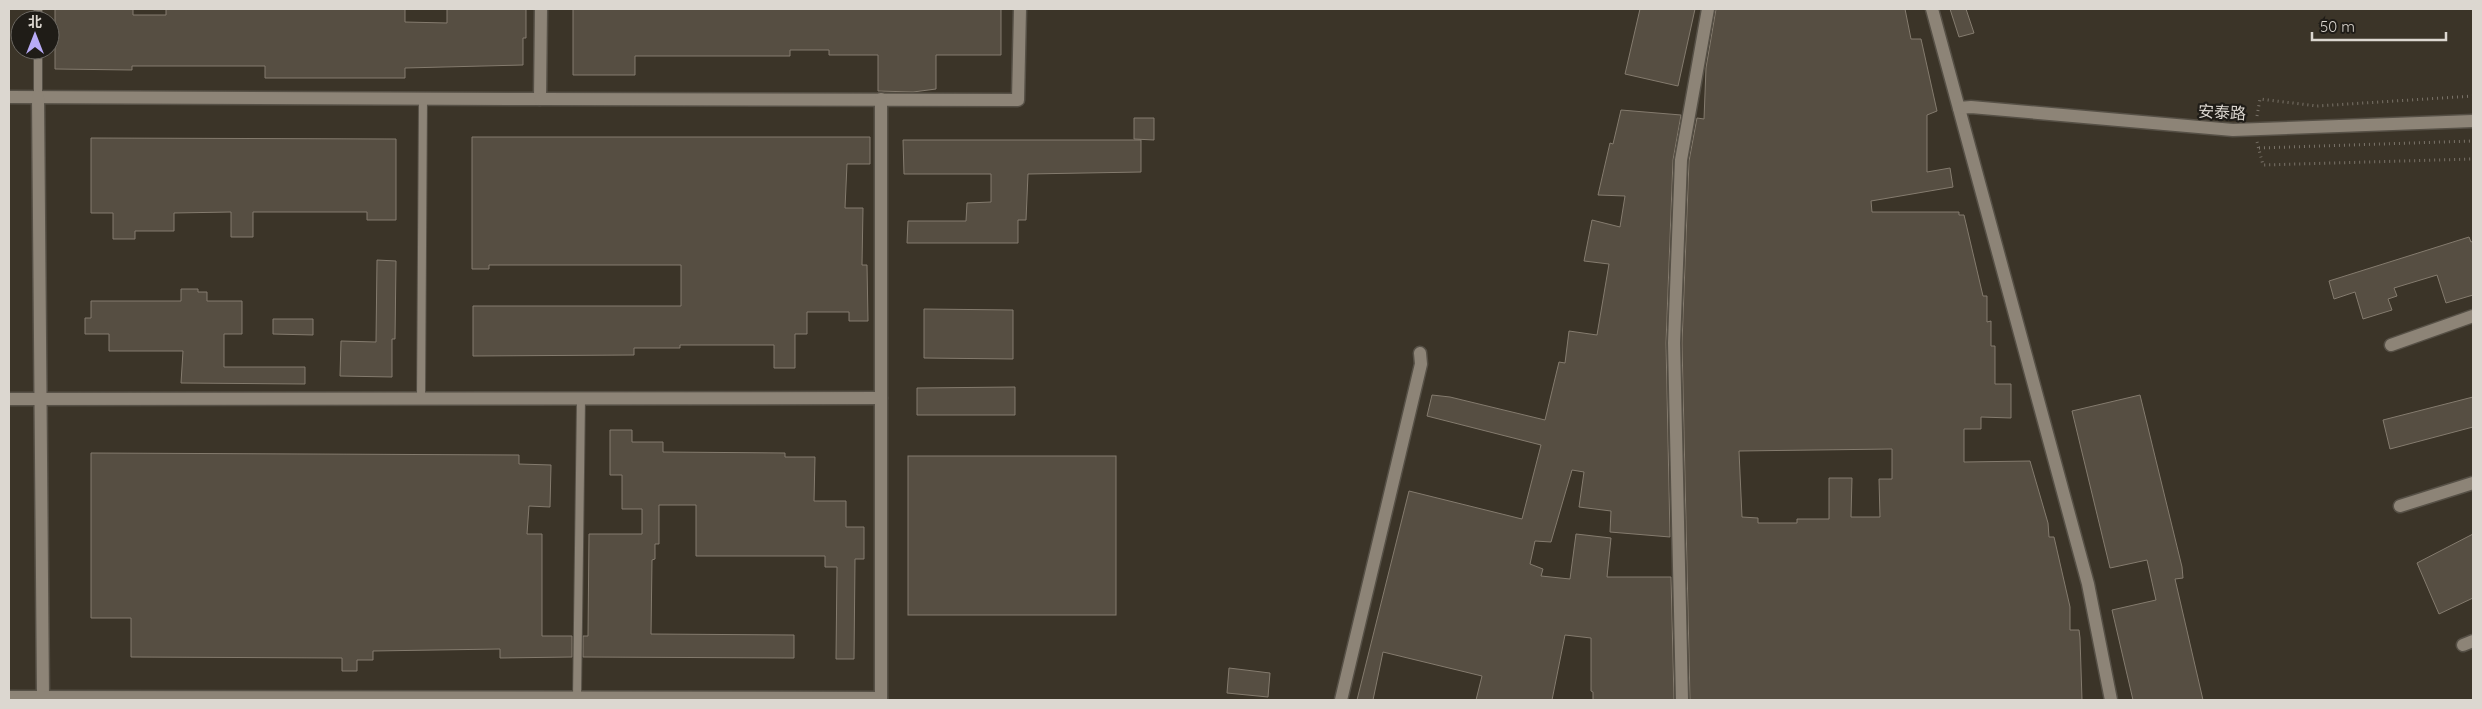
<svg xmlns="http://www.w3.org/2000/svg" width="2482" height="709" viewBox="0 0 2482 709" font-family="Quicksand,'Noto Sans SC',sans-serif">
<style>
.building{fill:#564e42;stroke:#847b6e;fill-rule:evenodd}
.lines{fill:none;stroke-linecap:round;stroke-linejoin:round}
.service-casing{stroke:#565046;stroke-width:10}
.minor-casing{stroke:#565046;stroke-width:15}
.tertiary-casing{stroke:#565046;stroke-width:15}
.path{stroke:#797268;stroke-width:3;stroke-dasharray:1 4;stroke-linecap:butt}
.service{stroke:#8d8477;stroke-width:8}
.minor{stroke:#8d8477;stroke-width:12}
.tertiary{stroke:#8d8477;stroke-width:12}
.labels{text-anchor:middle;dominant-baseline:central;stroke-width:4.5;stroke-linejoin:round;paint-order:stroke}
.street-label{font-size:16px;fill:#dcd7d0;stroke:#1f1c17}
</style>
<rect width="100%" height="100%" fill="#3b3428"/>
<!-- building -->
<g class="building">
<path d="M55 9H133V15H166V9H405V22L447 23V9H526V38H523V65L405 68V78H265V66H132V70L55 69Z"/>
<path d="M573 9H1001V55H936V89L913 92 878 91V55H829V50H790V56H635V75H573Z"/>
<path d="M1640 9H1695L1678 86 1625 74Z"/>
<path d="M1716 9H1905L1911 39H1921L1937 111 1927 115V172L1950 168 1953 187 1871 201 1872 212H1959V215H1964L1983 296H1987V322L1991 321V346H1995V384H2011V418L1981 417V429H1964V462L2030 461 2048 523 2049 537H2054L2070 607V630H2079L2080 638 2082 700H1690L1682 343 1689 161 1697 118 1704 119 1706 68ZM1892 449V479H1879L1880 517H1851L1852 478H1829V519H1797V523H1758V518L1742 517 1739 451Z"/>
<path d="M1950 9H1966L1974 33 1959 37Z"/>
<path d="M1621 110 1681 115 1673 160 1666 343 1670 537 1610 532 1611 511 1579 507 1584 472 1572 470 1551 542 1535 541 1530 564 1543 569 1541 576 1570 579 1576 534 1611 538 1607 577H1671L1674 700H1593V692L1591 691V638L1565 635 1552 700H1476L1482 676 1383 652 1373 700H1357L1409 491 1522 519 1541 445 1427 416 1432 395 1450 397 1545 420 1559 362 1565 363 1569 331 1597 335 1609 264 1584 261 1592 220 1620 227 1625 196 1598 195 1610 143 1613 144Z"/>
<path d="M1134 118H1154V140L1134 139Z"/>
<path d="M472 137H870V164H847L845 208H863L862 265H867L868 321H849V312H807V334H795V368H774V345H680V348H634V355L473 356V306H681V265H489V269H472Z"/>
<path d="M91 138 396 139V220H367V212H253V237H231V212L174 213V231H135V239H113V213H91Z"/>
<path d="M903 140H1141V172L1028 174 1026 220H1018V243H907L908 221H966L967 203 991 202V174H904Z"/>
<path d="M2469 237 2471 242 2473 241V295L2446 303 2437 275 2394 288 2397 296 2388 299 2392 310 2363 319 2355 292 2334 299 2329 281Z"/>
<path d="M377 260 396 261 395 339H392V377L340 376 341 341 376 342Z"/>
<path d="M181 289H198V292H207V301H242V334H224V367H305V384L181 383 183 351H109V334H85V318H91V301H181Z"/>
<path d="M924 309 1013 310V359L924 358Z"/>
<path d="M273 319H313V335L273 334Z"/>
<path d="M1015 387V415H917V388Z"/>
<path d="M2140 395 2182 567 2183 578 2175 579 2203 700H2133L2112 610 2156 600 2147 560 2110 568 2072 411Z"/>
<path d="M2473 397V427L2390 449 2383 420Z"/>
<path d="M610 430H632V442H663V452L785 453V457H815L814 501H846V527H864V559H855L854 659H836L837 567H825V556H696V505H659V544H655V559L652 560 651 634 794 635V658L583 657V636H588L589 534H642V509H622V475H610Z"/>
<path d="M91 453 519 455V464L551 465 550 507 529 506 527 534H542V636H572V657L500 658V649L373 651V660H357V671H342V658L131 657V618H91Z"/>
<rect x="908" y="456" width="208" height="159"/>
<path d="M2473 534V598L2439 614 2417 563Z"/>
<path d="M1229 668 1270 673 1268 697 1227 693Z"/>
</g>
<g class="lines">
<!-- service casing -->
<g class="service-casing">
<g id="service">
<path d="M38 20V9"/>
<path d="M38 97V50"/>
<path d="M421 398 423 98"/>
<path d="M577 698 581 398"/>
</g>
</g>
<!-- minor casing -->
<g class="minor-casing">
<g id="minor">
<path d="M1932 9 2088 584 2111 700"/>
<path d="M9 97 540 99 541 9"/>
<path d="M38 97 43 697"/>
<path d="M540 99 1018 100 1020 9"/>
<path d="M2391 345 2473 316"/>
<path d="M9 399 881 398"/>
<path d="M2400 506 2473 483"/>
<path d="M2463 645 2473 641"/>
<path d="M9 697 881 698"/>
<path d="M881 700V99"/>
<path d="M1341 700 1421 364 1420 353"/>
<path d="M1682 700 1674 343 1681 160 1708 9"/>
</g>
</g>
<!-- tertiary casing -->
<g class="tertiary-casing">
<path id="tertiary" d="M1959 108 1971 107 2233 130 2473 121"/>
</g>
<!-- path -->
<g class="path">
<path d="M2257 116 2260 99 2317 106 2473 96"/>
<path d="M2257 142 2263 165 2473 159"/>
<path d="M2259 148 2473 141"/>
</g>
<!-- service -->
<use href="#service" class="service"/>
<!-- minor -->
<use href="#minor" class="minor"/>
<!-- tertiary -->
<use href="#tertiary" class="tertiary"/>
</g>
<g class="labels">
<!-- street labels -->
<g class="street-label">
<text transform="translate(2222 112) rotate(3)">安泰路</text>
</g>
</g>
<!-- border -->
<rect width="2482" height="709" fill="none" stroke="#dcd7d0" stroke-width="20"/>
<!-- north arrow -->
<g transform="translate(35 35)"><circle r="24" fill="#1f1c17" stroke="#6b6761"/>
<path d="M0-4L9 19L0 12L-9 19Z" fill="#b8abf7"/>
<text y="-8" font-size="14" font-weight="bold" text-anchor="middle" fill="#dcd7d0">北</text>
</g>
<!-- scale -->
<path d="M2312 32v8h134v-8" fill="none" stroke="#dcd7d0" stroke-width="2.5"/>
<text x="2320" y="32" font-size="15" fill="#dcd7d0" stroke="#1f1c17" stroke-width="4" paint-order="stroke">50 m</text>
</svg>
